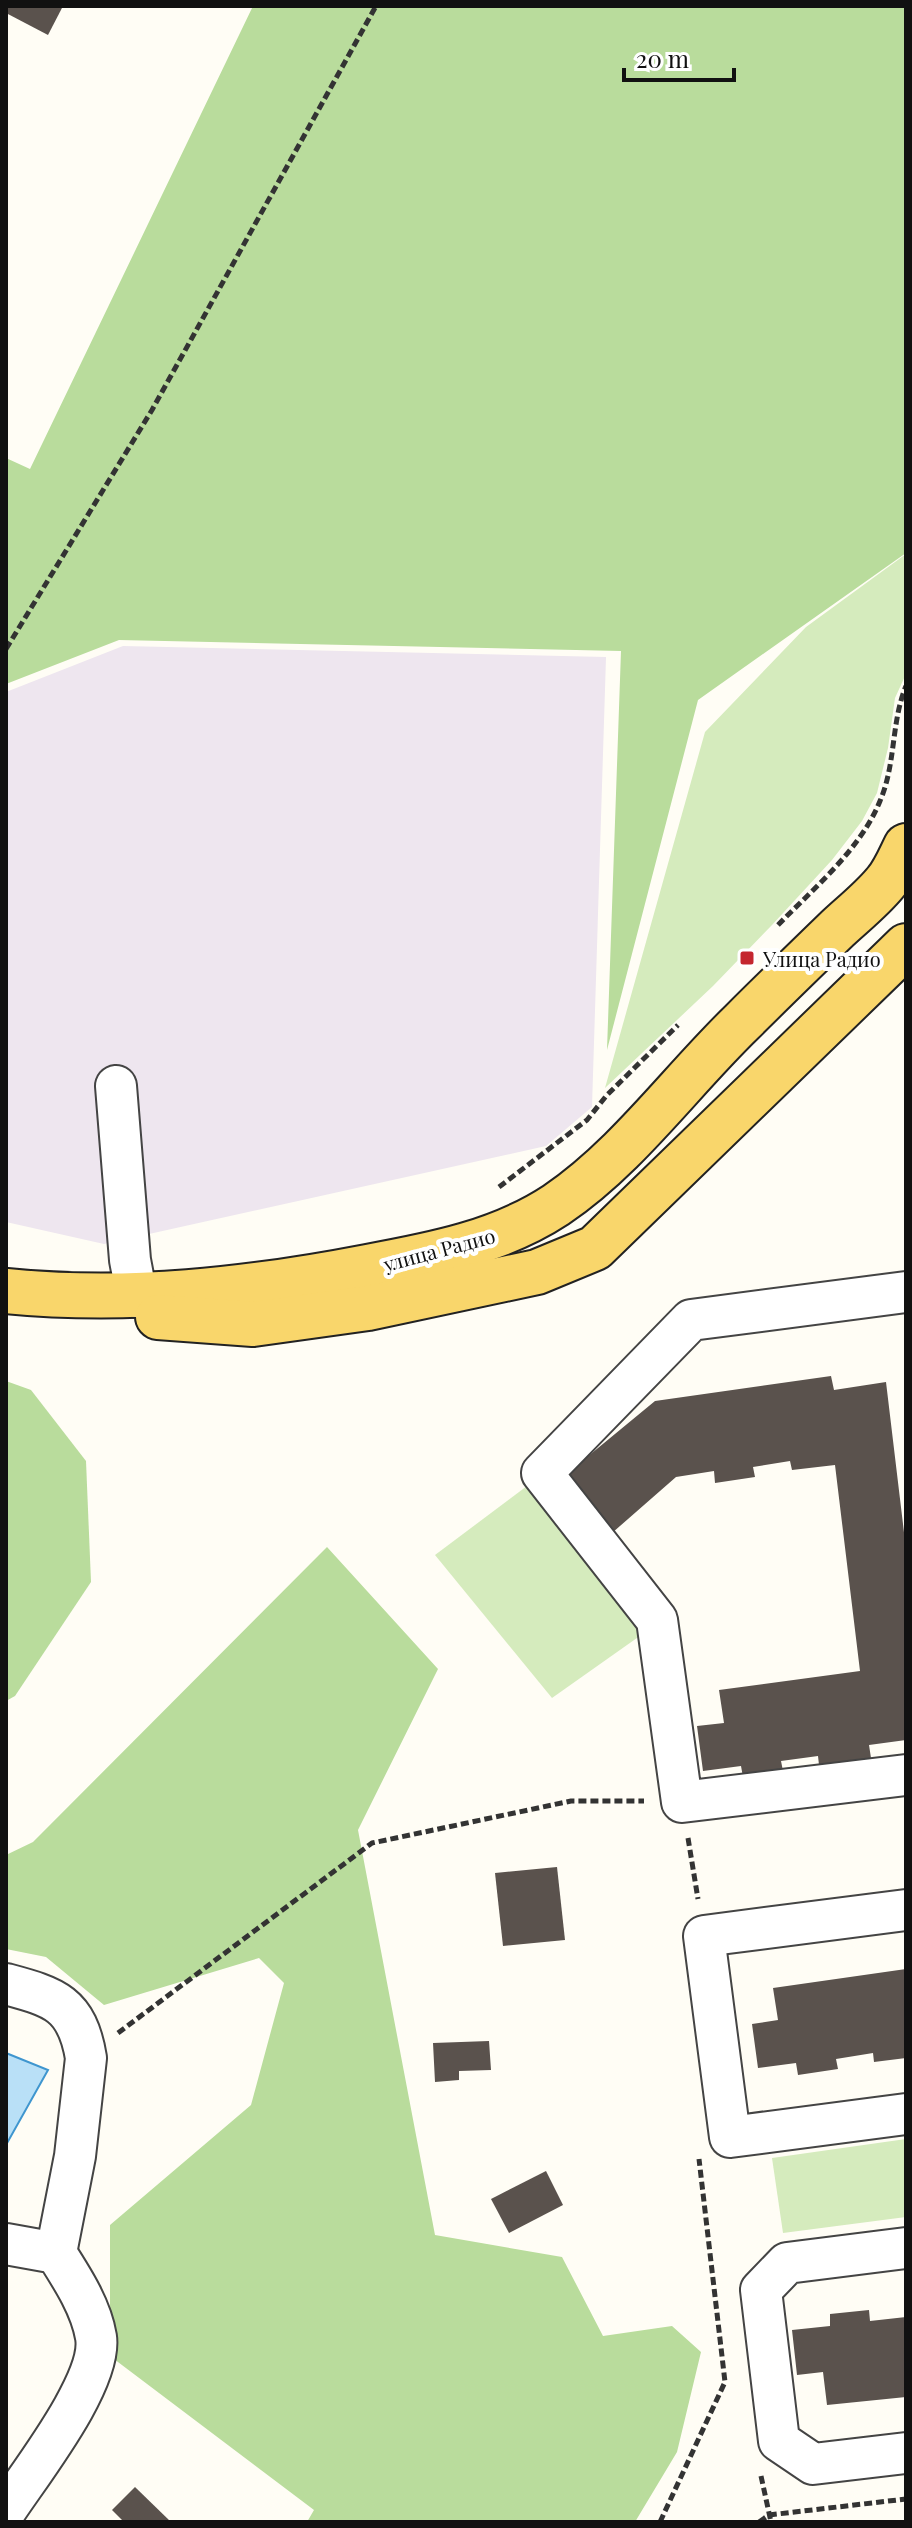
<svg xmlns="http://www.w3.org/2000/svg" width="912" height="2528" viewBox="0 0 912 2528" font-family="'Playfair Display',serif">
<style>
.industrial{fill:#eee6ef}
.green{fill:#d5ebbd}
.forest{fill:#b9dc9c}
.water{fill:#b9e0f7;stroke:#3f96cf;stroke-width:2}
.building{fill:#5a524d}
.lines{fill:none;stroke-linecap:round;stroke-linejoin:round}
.minor-casing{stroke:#444;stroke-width:44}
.major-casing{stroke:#222;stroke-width:48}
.path{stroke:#333;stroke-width:5;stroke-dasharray:8 4;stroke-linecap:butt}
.minor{stroke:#fff;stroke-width:40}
.major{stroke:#f9d66b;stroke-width:44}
.poi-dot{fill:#c4262e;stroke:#fff;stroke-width:3}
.labels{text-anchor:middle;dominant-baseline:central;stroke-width:8;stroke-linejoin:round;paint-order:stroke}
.poi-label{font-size:20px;fill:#111;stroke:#fff;text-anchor:start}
.street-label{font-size:20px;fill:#111;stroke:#fff}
</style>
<rect width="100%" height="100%" fill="#fffdf5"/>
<!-- industrial -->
<path class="industrial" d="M123 646 606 657 592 1107 546 1146 104 1244 6 1222V692Z"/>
<!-- green -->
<g class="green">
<path d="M906 554V674L895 698 888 748 877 793 862 821 832 860 772 925 713 986 605 1088 705 732 806 627Z"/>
<path d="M531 1483 644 1633 552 1698 435 1555Z"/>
<path d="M906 2139V2217L783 2233 772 2158Z"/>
</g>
<!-- forest -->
<g class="forest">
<path d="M253 6H906V553L698 700 607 1050 621 651 119 640 6 684V458L30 469Z"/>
<path d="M6 1381 31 1390 86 1461 91 1582 15 1696 6 1701Z"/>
<path d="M327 1547 438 1669 358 1830 435 2235 562 2257 603 2336 672 2326 701 2352 677 2452 635 2522H307L314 2510 110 2356V2225L251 2105 284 1983 259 1958 104 2005 46 1957 6 1949V1855L33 1842Z"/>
</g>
<!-- water -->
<path class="water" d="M6 2053 48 2070 6 2145Z"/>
<!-- building -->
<g class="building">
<path d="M6 6H63L48 35 6 13Z"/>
<path d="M831 1376 834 1390 886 1382 906 1549V1740L869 1745 871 1758 819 1765 818 1756 781 1761 783 1771 743 1777 741 1766 703 1771 697 1726 724 1723 719 1690 860 1671 835 1465 792 1470 790 1461 753 1467 755 1477 715 1483 714 1471 676 1477 612 1533 564 1476 655 1401Z"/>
<path d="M557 1867 565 1940 503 1946 495 1873Z"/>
<path d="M906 1969V2058L874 2062 873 2053 836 2059 838 2069 798 2075 796 2063 758 2068 752 2024 778 2020 773 1988Z"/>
<path d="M489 2041 491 2070 459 2071V2080L435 2082 433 2043Z"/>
<path d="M546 2171 563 2205 509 2233 491 2199Z"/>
<path d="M869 2310 870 2321 906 2317V2397L827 2405 823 2372 797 2375 792 2330 830 2326V2314Z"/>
<path d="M135 2487 171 2522H124L112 2510Z"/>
</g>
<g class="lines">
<!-- minor casing -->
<g class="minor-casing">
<g id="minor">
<path d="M116 1086 130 1260 137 1297"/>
<path d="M906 1292 691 1320 542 1473 657 1620 682 1802 906 1775"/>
<path d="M906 1910 704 1936 730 2137 906 2114"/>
<path d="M6 1984C54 1997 77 2003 86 2058L75 2156 56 2253"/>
<path d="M6 2244 56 2253C72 2278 91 2307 96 2337 103 2381 31 2472 6 2510"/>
<path d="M906 2248 787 2263 761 2290 779 2441 813 2464 906 2453"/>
</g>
</g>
<!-- major casing -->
<g class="major-casing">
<g id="major">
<path d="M6 1291C128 1303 248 1290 367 1267 433 1255 500 1242 556 1205 627 1157 680 1082 742 1022 773 991 805 960 837 929 853 914 871 900 885 883 894 873 900 858 906 846"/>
<path d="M158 1317 253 1324 368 1308 537 1272 595 1248 906 946"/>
</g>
</g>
<!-- path -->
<g class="path">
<path d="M6 649 152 410 376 6"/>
<path d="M778 925C815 887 860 850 880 801 896 764 891 722 906 686"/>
<path d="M499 1187 587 1120 607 1095 678 1025"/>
<path d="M688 1838 698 1899"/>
<path d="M118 2033 372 1843 571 1801H644"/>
<path d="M761 2476 771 2522"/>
<path d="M660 2522 725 2382 699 2159"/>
<path d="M759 2522 769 2515 906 2499"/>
</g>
<!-- minor -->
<use href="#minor" class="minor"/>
<!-- major -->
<use href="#major" class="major"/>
</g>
<!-- markers -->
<rect class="poi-dot" x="739" y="950" width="16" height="16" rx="4"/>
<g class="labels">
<!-- poi labels -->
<g class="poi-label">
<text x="763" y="958">Улица Радио</text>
</g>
<!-- street labels -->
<g class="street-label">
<text transform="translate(439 1249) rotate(-15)">улица Радио</text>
</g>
</g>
<!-- border -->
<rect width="912" height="2528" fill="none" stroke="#111111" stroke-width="16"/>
<!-- scale -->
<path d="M624 68v12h110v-12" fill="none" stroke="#111111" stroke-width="4"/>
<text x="636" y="68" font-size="24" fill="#111111" stroke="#ffffff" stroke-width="6" paint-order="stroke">20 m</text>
</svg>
